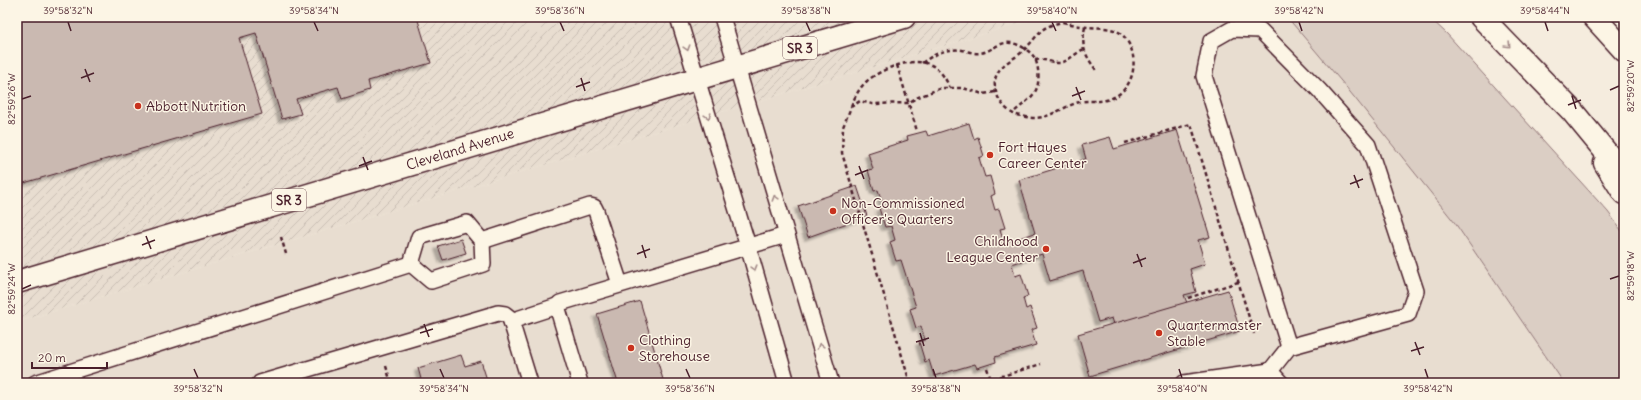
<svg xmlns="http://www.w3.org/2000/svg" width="1641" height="400" viewBox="0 0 1641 400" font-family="Delius,sans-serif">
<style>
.built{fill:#e8ddd0}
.industrial{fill:url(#industrial-furrows)}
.green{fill:#dbcec4;stroke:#927678}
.building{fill:#cab9b1;stroke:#4a1f2b;filter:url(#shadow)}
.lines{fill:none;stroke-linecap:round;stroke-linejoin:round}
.lane-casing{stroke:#4a1f2b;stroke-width:18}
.primary-casing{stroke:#4a1f2b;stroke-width:25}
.highway-casing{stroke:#4a1f2b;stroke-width:25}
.path{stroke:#4a1f2b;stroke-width:2.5;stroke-dasharray:4 3;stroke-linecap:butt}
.lane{stroke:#fcf5e5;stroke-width:15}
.primary{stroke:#fcf5e5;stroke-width:22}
.highway{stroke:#fcf5e5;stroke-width:22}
.oneway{stroke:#a38a88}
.ticks{fill:none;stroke:#4a1f2b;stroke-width:1.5}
.poi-dot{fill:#c8321e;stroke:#fcf5e5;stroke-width:1.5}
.labels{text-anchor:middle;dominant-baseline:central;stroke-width:3;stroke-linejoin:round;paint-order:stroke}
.shield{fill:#fcf5e5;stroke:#7f5f63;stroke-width:1}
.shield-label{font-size:13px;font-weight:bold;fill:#4a1f2b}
.poi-label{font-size:14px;fill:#4a1f2b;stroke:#fcf5e5;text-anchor:start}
.street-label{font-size:14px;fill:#4a1f2b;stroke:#fcf5e5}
.neatline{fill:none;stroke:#4a1f2b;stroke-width:1.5}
.ticks-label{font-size:10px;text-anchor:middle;fill:#4a1f2b}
</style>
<defs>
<pattern id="industrial-furrows" width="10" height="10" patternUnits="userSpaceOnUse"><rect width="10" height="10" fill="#e8ddd0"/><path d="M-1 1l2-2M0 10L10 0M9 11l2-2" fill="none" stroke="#c8bdb3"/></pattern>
<filter id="shadow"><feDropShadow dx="-3.5" dy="3.5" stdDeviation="1" flood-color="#0004"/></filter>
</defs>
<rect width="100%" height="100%" fill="#f5ecde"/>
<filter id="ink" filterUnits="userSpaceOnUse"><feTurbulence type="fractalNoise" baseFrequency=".025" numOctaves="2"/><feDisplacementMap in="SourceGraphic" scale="8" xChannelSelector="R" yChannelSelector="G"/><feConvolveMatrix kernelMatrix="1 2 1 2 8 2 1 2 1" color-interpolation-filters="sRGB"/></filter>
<g filter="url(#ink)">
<!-- built -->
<path class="built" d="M1041 17H1287L1346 87 1455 223 1564 383H17V322Z"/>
<!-- industrial -->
<path class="industrial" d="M17 17H1041L17 322Z"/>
<!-- green -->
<path class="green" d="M1287 17H1429L1447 34 1608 212 1624 234V383H1564L1455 223 1346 87Z"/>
<!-- building -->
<g class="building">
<path d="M17 17H417L431 63 368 81 370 90 342 99 338 87 296 99 301 114 282 119 256 33 239 38 262 114 17 185Z"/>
<path d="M969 123 974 139 978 137 984 156 979 158 985 177 990 176 995 194 991 196 995 210 999 209 1005 228 1000 229 1004 243 1035 233 1019 180 1086 159 1082 145 1110 137 1114 149 1177 130 1210 237 1198 240 1205 264 1190 269 1196 292 1184 295 1187 303 1114 324 1112 318 1098 322 1083 271 1050 281 1042 254 1012 264 1015 276 1021 274 1028 296 1023 298 1026 309 1030 307 1037 328 1031 330 1036 345 995 357 996 362 977 368 975 364 934 376 929 360 925 362 919 342 925 340 921 326 916 328 910 309 916 307 901 260 896 261 890 242 895 240 891 226 885 227 879 208 884 207 878 190 874 191 868 170 873 169 868 153 908 140 907 136 926 131 928 136Z"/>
<path d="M857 186 867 216 808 237 798 206Z"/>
<path d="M461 239 466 253 443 260 438 246Z"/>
<path d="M1228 290 1240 331 1090 376 1078 334Z"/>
<path d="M640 301 664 383H618L597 314Z"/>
<path d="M461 355 465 366 481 361 488 383H410L421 379 418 368Z"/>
</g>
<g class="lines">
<!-- lane casing -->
<g class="lane-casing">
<g id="lane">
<path d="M678 17 748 246 787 383"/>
<path d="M722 17 831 383"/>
<path d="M411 264 431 281 483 264 482 241"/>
<path d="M511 321 557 306"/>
<path d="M1270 371 1281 383"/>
<path d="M35 383 411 264 419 237 467 223 482 241 590 206 594 207 596 211 620 284"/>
<path d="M260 383 498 313 505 314 510 318 530 383"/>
<path d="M580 383 557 306 560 303 786 235"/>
<path d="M1184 383 1270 371 1289 347 1204 76 1211 41 1232 29 1260 30 1319 90 1368 145 1416 291 1408 314 1289 347"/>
</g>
</g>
<!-- primary casing -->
<g class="primary-casing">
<path id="primary" d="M17 282 904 17"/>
</g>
<!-- highway casing -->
<g class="highway-casing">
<g id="highway">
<path d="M1481 17 1572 111 1624 174"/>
<path d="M1594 17 1624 50"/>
<path d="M1605 163 1624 193"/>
</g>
</g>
<!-- path -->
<g class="path">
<path d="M1063 22C1071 24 1079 26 1087 27 1097 28 1107 27 1117 31 1125 35 1132 47 1133 56 1136 75 1127 95 1106 100 1097 102 1088 100 1079 102 1057 109 1046 123 1022 116 1016 115 1012 114 1008 110 996 100 989 81 1001 68 1008 60 1018 57 1025 49 1041 33 1038 27 1063 22Z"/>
<path d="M1085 27C1081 47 1084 53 1096 70"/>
<path d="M1035 60C1045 58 1050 63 1060 63 1067 62 1077 52 1084 49"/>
<path d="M922 63C934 54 947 48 962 50 968 51 974 54 980 53 991 52 999 41 1011 43 1019 44 1029 50 1034 57 1039 65 1040 82 1036 90 1031 100 1020 106 1012 114"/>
<path d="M897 65 917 131"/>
<path d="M851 106C855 97 859 88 867 81 881 69 913 56 931 65 940 69 946 79 950 88"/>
<path d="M1125 143 1191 124 1254 334"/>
<path d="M281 237 286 254"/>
<path d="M1188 298 1238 282"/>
<path d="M386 366 391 383"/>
<path d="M987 368 991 380"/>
<path d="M910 383 842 153 843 127 851 107 860 101 872 104 908 103 916 98 941 88H963L983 94 995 92"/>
<path d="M923 383 929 381 931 383"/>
<path d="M980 383 1041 364"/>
</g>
<!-- lane -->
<use href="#lane" class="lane"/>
<!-- primary -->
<use href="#primary" class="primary"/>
<!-- highway -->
<use href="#highway" class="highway"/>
</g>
<!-- one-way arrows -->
<defs><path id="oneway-chevron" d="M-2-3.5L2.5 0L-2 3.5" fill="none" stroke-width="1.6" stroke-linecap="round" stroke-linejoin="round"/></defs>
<g class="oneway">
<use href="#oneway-chevron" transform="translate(1508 45) rotate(46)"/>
<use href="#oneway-chevron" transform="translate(687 48) rotate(73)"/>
<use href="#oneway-chevron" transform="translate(708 116) rotate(73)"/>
<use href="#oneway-chevron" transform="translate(775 198) rotate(-107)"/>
<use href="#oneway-chevron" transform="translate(754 268) rotate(74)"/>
<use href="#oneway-chevron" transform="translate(820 346) rotate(-107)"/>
</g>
</g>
<!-- ticks -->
<path class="ticks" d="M68 22 71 31M314 22 318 31M560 22 564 31M806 22 810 31M1052 22 1056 31M1299 22 1302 31M1545 22 1548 31M85 69 90 82M81 78 94 73M581 78 585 91M576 87 590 82M1076 87 1081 100M1610 90 1619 86M1072 96 1085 91M1572 96 1576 109M22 99 31 96M1568 105 1581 100M363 157 368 170M359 166 372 161M859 166 864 179M855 175 868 170M1354 175 1359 188M1350 184 1363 179M146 236 151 249M142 245 155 240M642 245 646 258M637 254 650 249M1137 254 1142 267M1133 263 1146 258M1610 279 1619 276M22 289 31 285M424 324 429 337M420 333 433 329M920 333 924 346M916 342 929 338M1415 342 1420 355M1411 351 1424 347M194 369 198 378M440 369 444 378M686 369 690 378M933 369 936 378M1179 369 1182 378M1425 369 1428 378"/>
<!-- markers -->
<g class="poi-dot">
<circle cx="138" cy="106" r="4"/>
<circle cx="990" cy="155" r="4"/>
<circle cx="833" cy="211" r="4"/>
<circle cx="1046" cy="249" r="4"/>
<circle cx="1159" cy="333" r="4"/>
<circle cx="631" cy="348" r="4"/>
</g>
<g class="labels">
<!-- shield labels -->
<g class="shield">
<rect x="783" y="37" width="34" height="22" rx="3"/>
<rect x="272" y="189" width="34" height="22" rx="3"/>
</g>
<g class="shield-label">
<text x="800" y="48">SR 3</text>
<text x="289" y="200">SR 3</text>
</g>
<!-- poi labels -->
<g class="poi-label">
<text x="146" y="106">Abbott Nutrition</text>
<text x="998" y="147">Fort Hayes<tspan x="998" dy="16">Career Center</tspan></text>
<text x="841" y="203">Non-Commissioned<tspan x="841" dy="16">Officer's Quarters</tspan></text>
<text x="1038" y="241" text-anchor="end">Childhood<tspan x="1038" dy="16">League Center</tspan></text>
<text x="1167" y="325">Quartermaster<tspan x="1167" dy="16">Stable</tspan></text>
<text x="639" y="340">Clothing<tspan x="639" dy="16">Storehouse</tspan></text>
</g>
<!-- street labels -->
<g class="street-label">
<text transform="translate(460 149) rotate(-17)">Cleveland Avenue</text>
</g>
</g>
<!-- margin -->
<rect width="1641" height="400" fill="none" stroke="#fcf5e5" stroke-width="44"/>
<!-- scale -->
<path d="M32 362v6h75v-6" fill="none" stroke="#4a1f2b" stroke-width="2"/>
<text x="38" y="362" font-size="12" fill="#4a1f2b" stroke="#fcf5e5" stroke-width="3" paint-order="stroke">20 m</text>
<rect x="22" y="22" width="1597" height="356" class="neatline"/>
<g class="ticks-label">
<text x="68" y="14">39°58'32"N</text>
<text x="314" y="14">39°58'34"N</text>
<text x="560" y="14">39°58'36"N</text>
<text x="806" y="14">39°58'38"N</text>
<text x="1052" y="14">39°58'40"N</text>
<text x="1299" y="14">39°58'42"N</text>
<text x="1545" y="14">39°58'44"N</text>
<text transform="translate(1630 86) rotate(-90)" y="4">82°59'20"W</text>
<text transform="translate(11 99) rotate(-90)" y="4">82°59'26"W</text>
<text transform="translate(1630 276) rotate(-90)" y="4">82°59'18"W</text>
<text transform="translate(11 289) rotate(-90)" y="4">82°59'24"W</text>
<text x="198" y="392">39°58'32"N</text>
<text x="444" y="392">39°58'34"N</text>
<text x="690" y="392">39°58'36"N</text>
<text x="936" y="392">39°58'38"N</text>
<text x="1182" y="392">39°58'40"N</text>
<text x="1428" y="392">39°58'42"N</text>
</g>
</svg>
